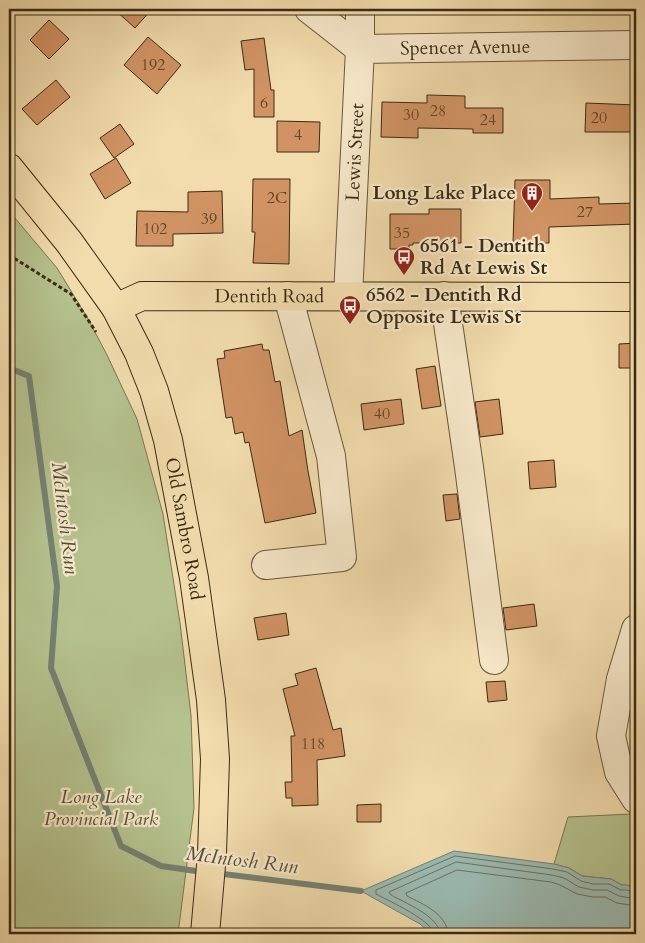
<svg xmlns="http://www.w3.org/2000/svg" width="645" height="943" viewBox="0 0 645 943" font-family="Cardo,serif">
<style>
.green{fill:#b5c28e;stroke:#787651}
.water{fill:#9cbab1;stroke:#758172}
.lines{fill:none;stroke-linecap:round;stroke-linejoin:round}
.shore{stroke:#6b7262;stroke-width:1}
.stream{stroke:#758172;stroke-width:6}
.building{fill:#d19364;stroke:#3a2b14}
.minor-casing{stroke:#68573a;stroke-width:30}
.major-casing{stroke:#3a2b14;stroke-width:30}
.path{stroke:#3a2b14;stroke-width:3;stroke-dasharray:4 2.5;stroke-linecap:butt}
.minor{stroke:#f7e8ca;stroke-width:28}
.major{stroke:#f2dcad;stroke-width:28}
.labels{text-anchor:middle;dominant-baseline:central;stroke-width:4.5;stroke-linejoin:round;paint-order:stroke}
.number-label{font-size:16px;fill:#604528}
.street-label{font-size:19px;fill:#3a2b14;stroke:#f7e8ca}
.poi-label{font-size:19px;font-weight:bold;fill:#3a2b14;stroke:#f7e8ca;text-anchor:start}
.park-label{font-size:19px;font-style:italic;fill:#595132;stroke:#f7e8ca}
.water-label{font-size:20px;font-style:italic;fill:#524f3b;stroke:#f7e8ca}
</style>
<rect width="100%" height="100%" fill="#f2dcad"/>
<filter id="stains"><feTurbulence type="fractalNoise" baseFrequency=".004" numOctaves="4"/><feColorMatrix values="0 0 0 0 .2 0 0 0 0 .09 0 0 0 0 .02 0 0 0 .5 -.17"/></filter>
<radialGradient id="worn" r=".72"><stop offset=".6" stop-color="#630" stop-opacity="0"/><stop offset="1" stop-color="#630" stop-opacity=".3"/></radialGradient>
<!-- green -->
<g class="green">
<path d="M9 211 57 268 87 317 107 355 137 419 163 514 180 623 191 715 194 808 178 934H9Z"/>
<path d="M631 814 636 816V889L633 886 622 885 611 879 582 876 569 868 554 864 568 817Z"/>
</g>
<!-- water -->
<path class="water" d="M454 851 554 864 569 868 582 876 611 879 622 885H627L636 889V934H431L420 924 361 891Z"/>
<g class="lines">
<!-- shore -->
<g class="shore">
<path d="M434 934C432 920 389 901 376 894V890L455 856 553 869 567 872 581 881 593 884H609L621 890H627L636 893"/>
<path d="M440 934C439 916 405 903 391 895L389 892 456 862 552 875 564 878 579 887 593 890H607L619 896 636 899"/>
<path d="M448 934C447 914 423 904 407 896L406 893 457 870 551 882 560 885 577 894 593 897H605L617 903 636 906"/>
</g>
<!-- stream -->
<g class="stream">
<path d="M9 368 29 376 57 586 51 668 121 846 161 866 203 872"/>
<path d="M215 873 361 891"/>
</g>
</g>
<!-- building -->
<g class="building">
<path d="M114 9H152L135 28Z"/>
<path d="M49 20 69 39 49 59 30 40Z"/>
<path d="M148 37 181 65 157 94 124 65Z"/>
<path d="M264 38 271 90H274V117H254V69L245 70 241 41Z"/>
<path d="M56 80 70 97 37 125 22 109Z"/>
<path d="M427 95 465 96V108H503V133H473V129L418 128V138L381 137 382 102 427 103Z"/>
<path d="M586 103 636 105V132H585Z"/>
<path d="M277 121 320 122 319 152H277Z"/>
<path d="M120 124 134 144 114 158 100 138Z"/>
<path d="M116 158 131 183 105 199 90 174Z"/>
<path d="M253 179H290L289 264 253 263 255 232H252Z"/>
<path d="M515 180H550V199L599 197V204L636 203V224L549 227V243H513Z"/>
<path d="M222 191 223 233 173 234V246H136L137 211 188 212V192Z"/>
<path d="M429 209H461V243H413V245H409V249H390V214H429Z"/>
<path d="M636 343V368H619V344Z"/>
<path d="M262 344 263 350H269L275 382 280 381 289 436 302 430 308 471 316 513 265 523 249 442 245 443 243 432 235 434 232 417 226 418 217 359 225 358 224 351Z"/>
<path d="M435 366 441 406 422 409 416 369Z"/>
<path d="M401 399 404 424 364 430 361 404Z"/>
<path d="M499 399 503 434 480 437 475 402Z"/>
<path d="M554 460 556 487 530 489 528 462Z"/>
<path d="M457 494 460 519 446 521 443 495Z"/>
<path d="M534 604 537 626 506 630 503 608Z"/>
<path d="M286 613 289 635 258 640 254 618Z"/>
<path d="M316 668 333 730 341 728 345 756 317 760 318 805 292 806V798H286L285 782H292L291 736H295L283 689 298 685 295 674Z"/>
<path d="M505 681 507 700 488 702 486 682Z"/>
<path d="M381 804V822H357V805Z"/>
</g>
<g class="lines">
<!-- minor casing -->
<g class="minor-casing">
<g id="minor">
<path id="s1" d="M309 9 360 49 636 45"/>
<path id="s2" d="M348 296 360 49V9"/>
<path d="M444 296 469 467 494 660"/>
<path d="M266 565 342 557 331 456 288 296"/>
<path d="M636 629 621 679 611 736 619 772 636 799"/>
</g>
</g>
<!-- major casing -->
<g class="major-casing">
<g id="major">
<path id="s3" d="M9 168 69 242 116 308 139 353 154 391 168 440 194 578 211 700 215 759 212 854 205 934"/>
<path id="s4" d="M116 308 142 296 636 297"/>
</g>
</g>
<!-- path -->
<path class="path" d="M9 255 71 294 96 332"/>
<!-- minor -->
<use href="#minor" class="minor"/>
<!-- major -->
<use href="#major" class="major"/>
</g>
<!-- icons -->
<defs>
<g id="building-pin" transform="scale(1.125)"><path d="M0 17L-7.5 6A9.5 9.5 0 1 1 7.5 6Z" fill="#8f2418" stroke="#f7e8ca"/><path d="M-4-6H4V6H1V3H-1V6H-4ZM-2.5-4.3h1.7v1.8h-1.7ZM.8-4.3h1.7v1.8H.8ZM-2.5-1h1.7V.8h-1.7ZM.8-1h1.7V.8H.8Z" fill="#fff"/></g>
<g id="bus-pin" transform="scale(1.125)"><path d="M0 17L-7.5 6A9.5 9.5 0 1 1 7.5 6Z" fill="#8f2418" stroke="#f7e8ca"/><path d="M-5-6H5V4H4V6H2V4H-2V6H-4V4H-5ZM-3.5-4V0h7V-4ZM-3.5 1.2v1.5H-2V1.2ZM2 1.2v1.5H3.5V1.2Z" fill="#fff"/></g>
</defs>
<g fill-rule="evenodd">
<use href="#building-pin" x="532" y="193"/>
<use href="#bus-pin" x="404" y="257"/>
<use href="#bus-pin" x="350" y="306"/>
</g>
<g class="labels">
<!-- number labels -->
<g class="number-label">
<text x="153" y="65">192</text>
<text x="264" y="103">6</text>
<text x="438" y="111">28</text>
<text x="411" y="115">30</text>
<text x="599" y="118">20</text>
<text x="488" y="120">24</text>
<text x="298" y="135">4</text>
<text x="277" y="198">2C</text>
<text x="585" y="212">27</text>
<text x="209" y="219">39</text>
<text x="155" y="229">102</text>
<text x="402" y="233">35</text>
<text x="382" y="414">40</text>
<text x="313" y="744">118</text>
</g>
<!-- street labels -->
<g class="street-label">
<text stroke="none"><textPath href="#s1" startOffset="170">Spencer Avenue</textPath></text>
<text stroke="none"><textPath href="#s2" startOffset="144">Lewis Street</textPath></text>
<text stroke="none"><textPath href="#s4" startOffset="156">Dentith Road</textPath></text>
<text stroke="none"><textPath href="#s3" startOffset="409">Old Sambro Road</textPath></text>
</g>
<!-- poi labels -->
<g class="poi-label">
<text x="516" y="193" text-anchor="end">Long Lake Place</text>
<text x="420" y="246">6561 - Dentith<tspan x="420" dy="22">Rd At Lewis St</tspan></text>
<text x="366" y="295">6562 - Dentith Rd<tspan x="366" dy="22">Opposite Lewis St</tspan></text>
</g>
<!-- park labels -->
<g class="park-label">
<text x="101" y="797">Long Lake<tspan x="101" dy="22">Provincial Park</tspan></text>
</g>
<!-- water labels -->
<g class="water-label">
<text transform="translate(65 518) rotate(83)">McIntosh Run</text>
<text transform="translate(242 860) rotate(7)">McIntosh Run</text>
</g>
</g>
<!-- margin -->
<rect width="645" height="943" fill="none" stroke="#f2dcad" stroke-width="30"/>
<rect x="10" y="10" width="625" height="923" fill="none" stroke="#3a2b14" stroke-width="2.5"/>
<rect x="15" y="15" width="615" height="913" fill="none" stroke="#3a2b14"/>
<rect width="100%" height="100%" filter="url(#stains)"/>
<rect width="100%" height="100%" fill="url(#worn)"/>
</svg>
